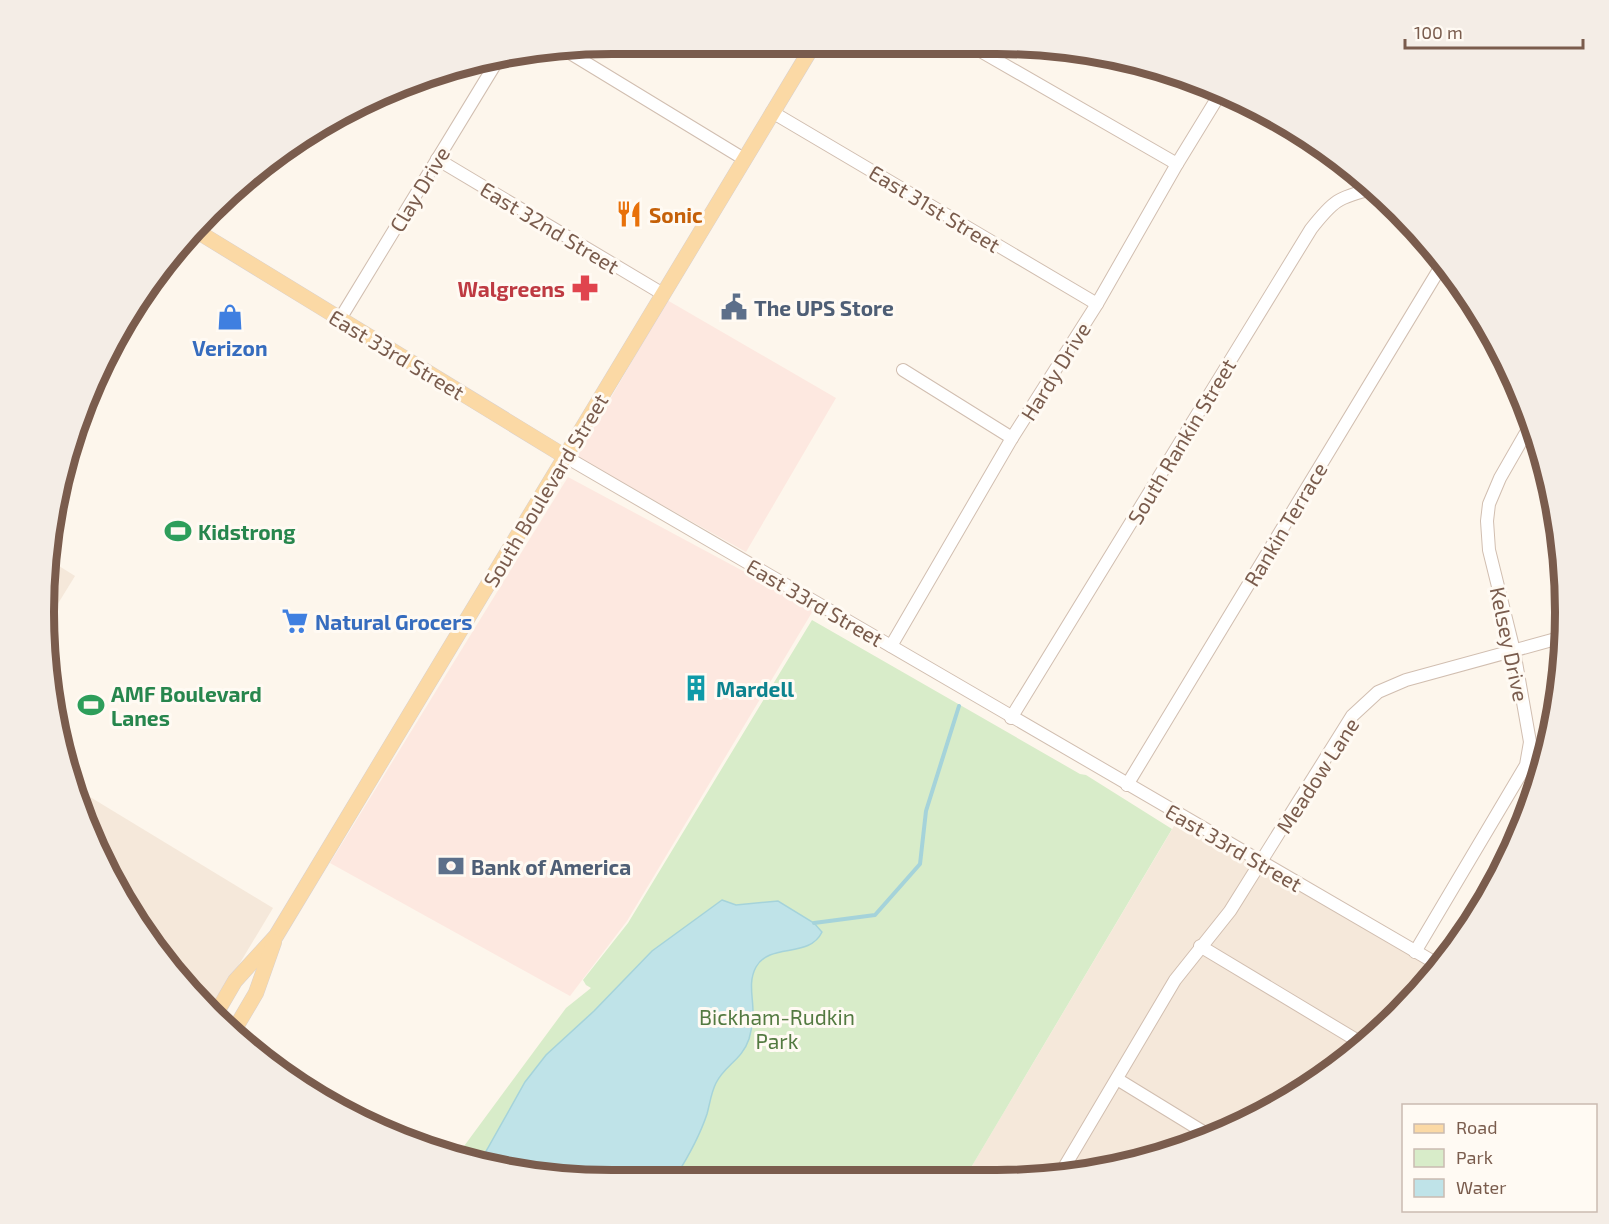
<svg xmlns="http://www.w3.org/2000/svg" width="1609" height="1224" viewBox="0 0 1609 1224" font-family="'Exo 2',sans-serif">
<style>
.residential{fill:#f5e8da}
.commercial{fill:#fde8e0}
.green{fill:#d8ecc9}
.water{fill:#bfe3e8;stroke:#a5d3da;stroke-width:1.5}
.lines{fill:none;stroke-linecap:round;stroke-linejoin:round}
.stream{stroke:#a5d3da;stroke-width:4}
.minor-casing{stroke:#d1beb0;stroke-width:14}
.major-casing{stroke:#dad1cd;stroke-width:16}
.minor{stroke:#fff;stroke-width:12}
.major{stroke:#fbd9a5;stroke-width:15}
.labels{text-anchor:middle;dominant-baseline:central;stroke-width:6;stroke-linejoin:round;paint-order:stroke}
.street-label{font-size:21px;fill:#7a5c4d;stroke:#fffaf3}
.food-label{font-size:21px;font-weight:bold;fill:#c56008;stroke:#fffaf3;text-anchor:start}
.health-label{font-size:21px;font-weight:bold;fill:#be3a42;stroke:#fffaf3;text-anchor:end}
.service-label{font-size:21px;font-weight:bold;fill:#4e5e75;stroke:#fffaf3;text-anchor:start}
.shop-label{font-size:21px;font-weight:bold;fill:#366cbe;stroke:#fffaf3}
.leisure-label{font-size:21px;font-weight:bold;fill:#27864d;stroke:#fffaf3;text-anchor:start}
.culture-label{font-size:21px;font-weight:bold;fill:#0d838f;stroke:#fffaf3;text-anchor:start}
.park-label{font-size:21px;fill:#537a41;stroke:#fffaf3}
.rim{fill:none;stroke:#7a5c4d;stroke-width:8}
</style>
<rect width="100%" height="100%" fill="#fdf6ec"/>
<!-- residential -->
<g class="residential">
<path d="M51 561 75 576 46 623Z"/>
<path d="M72 786 273 908 210 1013 140 928 74 795Z"/>
<path d="M1180 816 1439 965 1399 1014 1313 1084 1180 1150 1071 1176H966Z"/>
</g>
<!-- commercial -->
<g class="commercial">
<path d="M667 300 836 398 746 552 577 457Z"/>
<path d="M568 477 814 609 627 921 570 996 330 863Z"/>
</g>
<!-- green -->
<path class="green" d="M812 620 1080 774 1086 775 1172 829 966 1176H537L456 1157 566 1008 591 988 586 985 583 980 628 923Z"/>
<!-- water -->
<path class="water" d="M722 900 736 905 778 901 814 923 822 932C809 959 770 942 756 967 748 982 753 996 753 1012 754 1020 751 1031 749 1039 742 1060 725 1065 716 1083 711 1093 710 1103 707 1114 700 1135 688 1157 676 1176H537L480 1162 525 1082 546 1055 594 1011 652 951Z"/>
<g class="lines">
<!-- stream -->
<path class="stream" d="M814 923 875 915 920 864 926 811 959 706"/>
<!-- minor casing -->
<g class="minor-casing">
<g id="minor">
<path d="M970 45 1177 164"/>
<path d="M565 50 744 159"/>
<path d="M772 112 1097 304"/>
<path d="M437 159 663 294"/>
<path d="M340 319 499 58"/>
<path d="M903 370 1012 438"/>
<path d="M566 457 1439 965"/>
<path d="M891 646 1012 438 1097 304 1177 164 1218 97"/>
<path d="M1011 718 1311 229C1333 201 1338 197 1373 189"/>
<path d="M1127 785 1443 263"/>
<path d="M1200 946 1363 1044"/>
<path d="M1415 952 1526 765 1530 742 1514 651 1489 550 1487 521 1489 504 1500 478 1531 424"/>
<path d="M1117 1079 1210 1136"/>
<path d="M1059 1176 1175 980 1230 911 1352 716 1378 692 1406 680 1563 637"/>
</g>
</g>
<!-- major casing -->
<g class="major-casing">
<g id="major">
<path d="M195 230 566 457"/>
<path d="M214 1017 235 981 276 936 814 44"/>
<path d="M233 1032 256 993 274 942"/>
</g>
</g>
<!-- minor -->
<use href="#minor" class="minor"/>
<!-- major -->
<use href="#major" class="major"/>
</g>
<!-- icons -->
<defs>
<g id="restaurant-bare" transform="scale(2.07)"><path d="M-5-6h1v4h1v-4h1v4h1v-4h1v5L-1.5 .5V6h-2V.5L-5-1ZM5-6V6H3V1.5H1.5Q1.5-4 5-6Z" fill="#e8710a" stroke="#fffaf3" stroke-width="2.5" paint-order="stroke"/></g>
<g id="pharmacy-bare" transform="scale(2.07)"><path d="M-2-6h4v4h4v4h-4v4h-4v-4h-4v-4h4Z" fill="#e0444e" stroke="#fffaf3" stroke-width="2.5" paint-order="stroke"/></g>
<g id="civic-bare" transform="scale(2.07)"><path d="M-.6-6.5H3V-4.5H.6V-3L4-1V1h2V6H-6V1h2V-1L-.6-3ZM-1.2 2.5V6h2.4V2.5Z" fill="#5c6f8a" stroke="#fffaf3" stroke-width="2.5" paint-order="stroke"/></g>
<g id="shop-bare" transform="scale(2.07)"><path d="M-5-2.5h2.3a2.7 3.5 0 0 1 5.4 0H5L5.5 6h-11ZM-1.5-2.5h3a1.5 2.3 0 0 0-3 0Z" fill="#3f7fe0" stroke="#fffaf3" stroke-width="2.5" paint-order="stroke"/></g>
<g id="stadium-bare" transform="scale(2.07)"><path d="M0-5a6.5 5 0 1 0 0 10a6.5 5 0 1 0 0-10ZM-3.5-1.8h7v3.6h-7Z" fill="#2e9e5b" stroke="#fffaf3" stroke-width="2.5" paint-order="stroke"/></g>
<g id="supermarket-bare" transform="scale(2.07)"><path d="M-6-5.5h2.5l.6 2H6L4.5 2H-2.5L-4.4-4H-6ZM-1.5 3.2a1.3 1.3 0 1 0 .1 0ZM3 3.2a1.3 1.3 0 1 0 .1 0Z" fill="#3f7fe0" stroke="#fffaf3" stroke-width="2.5" paint-order="stroke"/></g>
<g id="building-bare" transform="scale(2.07)"><path d="M-4-6H4V6H1V3H-1V6H-4ZM-2.5-4.3h1.7v1.8h-1.7ZM.8-4.3h1.7v1.8H.8ZM-2.5-1h1.7V.8h-1.7ZM.8-1h1.7V.8H.8Z" fill="#0f9aa8" stroke="#fffaf3" stroke-width="2.5" paint-order="stroke"/></g>
<g id="bank-bare" transform="scale(2.07)"><path d="M-6-4H6V4H-6ZM0-2.3a2.3 2.3 0 1 0 0 4.6a2.3 2.3 0 1 0 0-4.6Z" fill="#5c6f8a" stroke="#fffaf3" stroke-width="2.5" paint-order="stroke"/></g>
</defs>
<g fill-rule="evenodd">
<use href="#restaurant-bare" x="629" y="214"/>
<use href="#pharmacy-bare" x="585" y="288"/>
<use href="#civic-bare" x="734" y="307"/>
<use href="#shop-bare" x="230" y="317"/>
<use href="#stadium-bare" x="178" y="531"/>
<use href="#supermarket-bare" x="295" y="621"/>
<use href="#building-bare" x="696" y="688"/>
<use href="#stadium-bare" x="91" y="705"/>
<use href="#bank-bare" x="451" y="866"/>
</g>
<g class="labels">
<!-- street labels -->
<g class="street-label">
<text transform="translate(419 189) rotate(-59)">Clay Drive</text>
<text transform="translate(935 208) rotate(31)">East 31st Street</text>
<text transform="translate(550 227) rotate(31)">East 32nd Street</text>
<text transform="translate(397 354) rotate(31)">East 33rd Street</text>
<text transform="translate(1055 371) rotate(-58)">Hardy Drive</text>
<text transform="translate(1181 441) rotate(-59)">South Rankin Street</text>
<text transform="translate(545 490) rotate(-59)">South Boulevard Street</text>
<text transform="translate(1285 524) rotate(-59)">Rankin Terrace</text>
<text transform="translate(815 602) rotate(30)">East 33rd Street</text>
<text transform="translate(1510 644) rotate(78)">Kelsey Drive</text>
<text transform="translate(1317 775) rotate(-57)">Meadow Lane</text>
<text transform="translate(1234 847) rotate(30)">East 33rd Street</text>
</g>
<!-- food labels -->
<g class="food-label">
<text x="649" y="214">Sonic</text>
</g>
<!-- health labels -->
<g class="health-label">
<text x="565" y="288">Walgreens</text>
</g>
<!-- service labels -->
<g class="service-label">
<text x="754" y="307">The UPS Store</text>
<text x="471" y="866">Bank of America</text>
</g>
<!-- shop labels -->
<g class="shop-label">
<text x="230" y="347">Verizon</text>
<text x="315" y="621" text-anchor="start">Natural Grocers</text>
</g>
<!-- leisure labels -->
<g class="leisure-label">
<text x="198" y="531">Kidstrong</text>
<text x="111" y="693">AMF Boulevard<tspan x="111" dy="24">Lanes</tspan></text>
</g>
<!-- culture labels -->
<g class="culture-label">
<text x="716" y="688">Mardell</text>
</g>
<!-- park labels -->
<g class="park-label">
<text x="777" y="1016">Bickham-Rudkin<tspan x="777" dy="24">Park</tspan></text>
</g>
</g>
<!-- crop -->
<path d="M0 0H1609V1224H0ZM612 54H997A558 558 0 0 1 1555 612V612A558 558 0 0 1 997 1170H612A558 558 0 0 1 54 612V612A558 558 0 0 1 612 54Z" fill="#f4ede6" fill-rule="evenodd"/>
<path class="rim" d="M612 54H997A558 558 0 0 1 1555 612V612A558 558 0 0 1 997 1170H612A558 558 0 0 1 54 612V612A558 558 0 0 1 612 54Z"/>
<!-- legend -->
<rect x="1402" y="1104" width="195" height="108" fill="#fffaf3" stroke="#cabbb1" stroke-width="1.5"/>
<rect x="1414" y="1124" width="30" height="9" fill="#fbd9a5" stroke="#cabbb1" stroke-width="1.5"/>
<text x="1456" y="1134" font-size="18" fill="#7a5c4d">Road</text>
<rect x="1414" y="1149" width="30" height="18" fill="#d8ecc9" stroke="#cabbb1" stroke-width="1.5"/>
<text x="1456" y="1164" font-size="18" fill="#7a5c4d">Park</text>
<rect x="1414" y="1179" width="30" height="18" fill="#bfe3e8" stroke="#cabbb1" stroke-width="1.5"/>
<text x="1456" y="1194" font-size="18" fill="#7a5c4d">Water</text>
<!-- scale -->
<path d="M1405 39v9h178v-9" fill="none" stroke="#7a5c4d" stroke-width="3"/>
<text x="1414" y="39" font-size="18" fill="#7a5c4d" stroke="#fffaf3" stroke-width="4.5" paint-order="stroke">100 m</text>
</svg>
